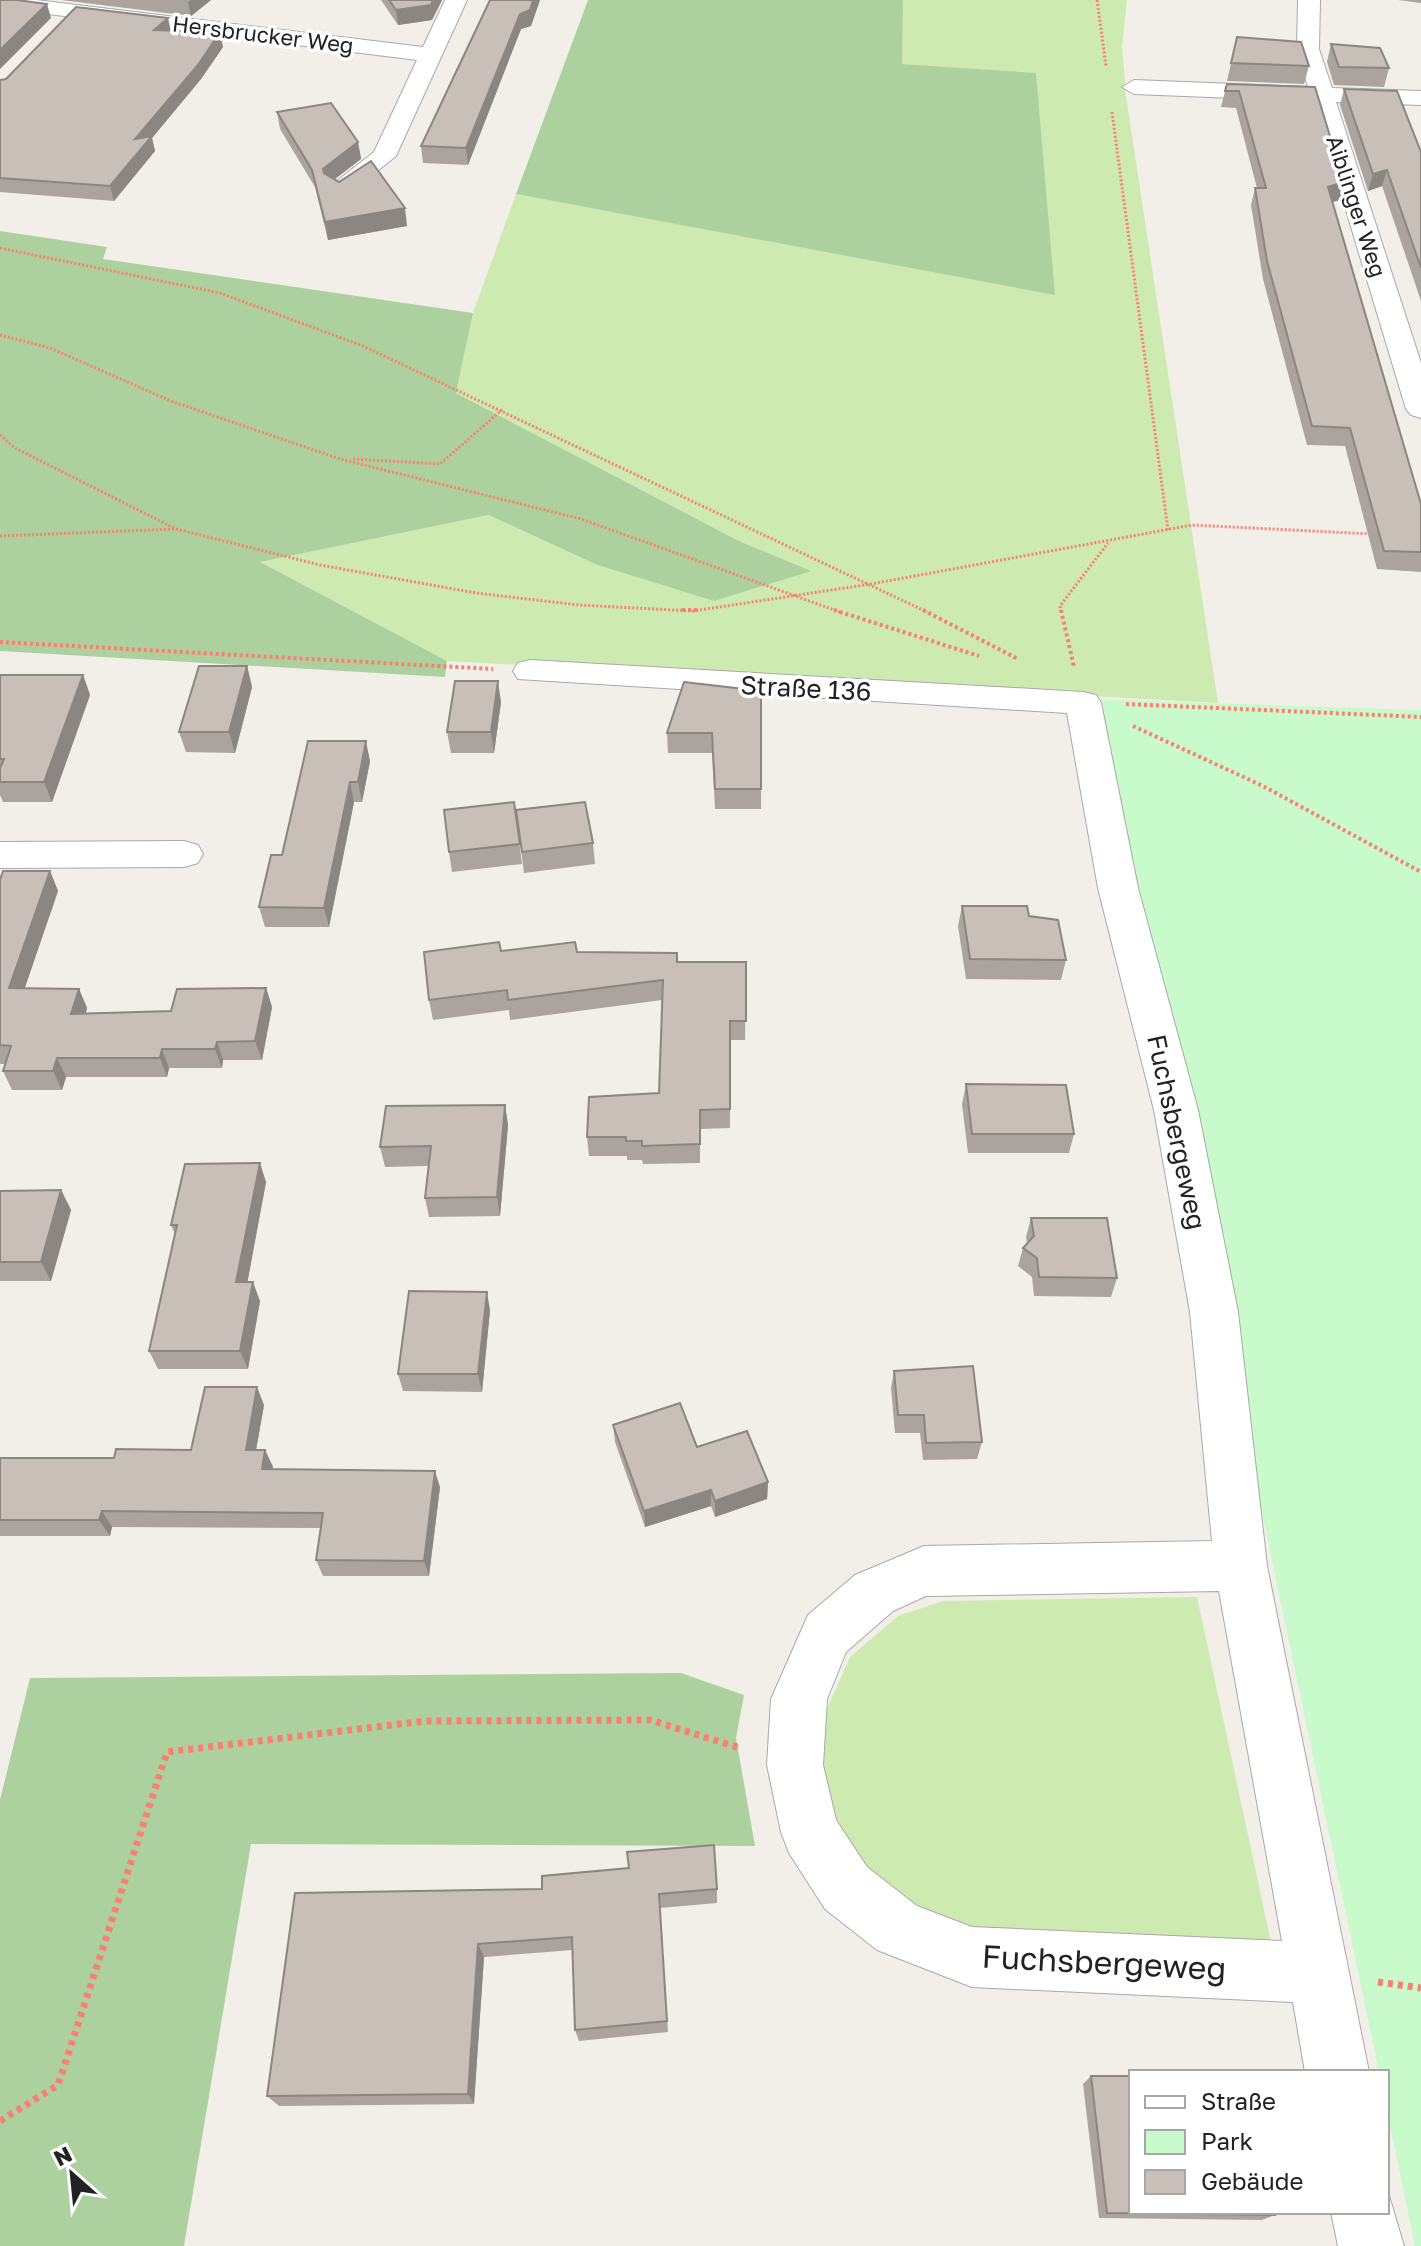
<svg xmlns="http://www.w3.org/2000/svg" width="1421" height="2246" viewBox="0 0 1421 2246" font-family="'Golos Text',sans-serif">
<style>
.grass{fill:#cdebb0}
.forest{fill:#add19e}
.park{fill:#c8facc}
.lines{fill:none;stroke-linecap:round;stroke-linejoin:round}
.minor-casing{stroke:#a9a9a9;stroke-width:2}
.path-far2{stroke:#fa8072;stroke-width:3;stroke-dasharray:2 2;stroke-linecap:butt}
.path-far1{stroke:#fa8072;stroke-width:4;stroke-dasharray:3 3;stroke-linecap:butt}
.path{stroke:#fa8072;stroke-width:7;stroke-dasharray:5 5;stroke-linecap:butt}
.minor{fill:#fff;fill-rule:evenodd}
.wall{fill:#aba49e}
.shaded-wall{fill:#8b8681}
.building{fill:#c7bfb8;stroke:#8b8681;stroke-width:2}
.labels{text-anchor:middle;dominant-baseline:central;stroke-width:7;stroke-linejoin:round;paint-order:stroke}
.far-street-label{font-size:22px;fill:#222;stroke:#fff}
.street-label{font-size:26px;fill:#222;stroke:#fff}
.near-street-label{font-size:32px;fill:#222;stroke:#fff}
</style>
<rect width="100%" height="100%" fill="#f2efe9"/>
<!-- grass -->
<g class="grass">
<path d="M903 0H1127L1122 47 1126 96 1218 703 447 661 259 562 490 515 595 564 809 571 739 541 456 393 473 313 516 194 1054 294 1036 74 902 64Z"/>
<path d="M1197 1597 1271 1942 948 1938 883 1903 832 1835 822 1777 826 1711 850 1657 898 1616 943 1601Z"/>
</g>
<!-- forest -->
<g class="forest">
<path d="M588 0H903L902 64 1036 73 1055 295 516 194Z"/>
<path d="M0 231 107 247 103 259 473 313 456 393 739 541 811 571 714 601 595 564 489 515 260 562 447 661 445 677 0 651Z"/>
<path d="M681 1673 744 1695 736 1738 755 1846 251 1844 184 2246H0V1800L30 1678Z"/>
</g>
<!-- park -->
<path class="park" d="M1092 699 1421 710V2246H1415L1387 2110V2072H1379Z"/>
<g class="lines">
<!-- minor casing -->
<g class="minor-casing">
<g id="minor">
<path d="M0 0H36L423 47 445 0H467L396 156 350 193 341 196 328 188 374 152 417 60 0 8Z"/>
<path d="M1298 0H1320L1319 49 1332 88 1421 91V105L1336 102 1421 363V418L1411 415 1406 409 1313 101 1134 94 1122 87 1134 80 1308 87 1297 49Z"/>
<path d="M530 660 1083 692 1096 695 1101 703 1138 888 1198 1110 1238 1312 1267 1566 1369 2072H1305L1293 2002 972 1987 877 1950 825 1909 789 1853 781 1832 767 1765 771 1699 808 1615 855 1575 924 1546 1212 1541 1190 1312 1154 1110 1098 888 1067 713 518 679 513 671 518 663ZM1219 1591 1282 1941 972 1927 917 1906 867 1867 836 1820 823 1765 827 1699 846 1652 893 1611 926 1596Z"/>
<path d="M184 841 198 845 203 854 198 863 184 867 0 868V842Z"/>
<path d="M1387 2189 1404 2246H1338L1331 2212H1387Z"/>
</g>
</g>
<!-- path-far2 -->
<g class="path-far2">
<path d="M1097 0 1106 66"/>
<path d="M1112 112 1168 530"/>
<path d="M0 248 220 293 363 346 927 612"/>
<path d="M0 335 50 348 171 401 340 459 581 519 840 612"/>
<path d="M0 435 15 448 176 529 320 565 476 593 579 605 693 611 871 584 1192 525 1372 534"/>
<path d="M353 459 440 464 503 409"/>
<path d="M0 536 175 529"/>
<path d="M1061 612 1060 606 1108 543"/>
</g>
<!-- path-far1 -->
<g class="path-far1">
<path d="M682 610H697"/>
<path d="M834 610 979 656"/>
<path d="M923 610 1018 659"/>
<path d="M1061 610 1074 667"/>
<path d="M0 642 493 669"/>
<path d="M1126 704 1421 717"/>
<path d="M1133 726 1263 786 1421 872"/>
</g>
<!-- path -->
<g class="path">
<path d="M1378 1982 1421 1988"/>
<path d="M0 2121 58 2085 167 1752 425 1721 650 1720 740 1748"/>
</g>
<!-- minor -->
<use href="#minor" class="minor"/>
</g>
<!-- wall -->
<g class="wall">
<path d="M61 0H211L191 16Z"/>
<path d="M381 0H442L432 20 398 25Z"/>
<path d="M490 0H540L531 26 521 29 468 165 423 163 421 146Z"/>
<path d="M1398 0H1421V3Z"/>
<path d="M171 31 223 47 201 79 152 138 155 151 114 201 0 192V80Z"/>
<path d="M1237 37 1309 66 1304 84 1227 81Z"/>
<path d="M1331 44 1389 68 1384 87 1334 85 1327 62Z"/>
<path d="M1227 84 1315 87 1344 182 1340 200 1332 202 1421 504V572L1377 569 1345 446 1307 445 1263 279 1251 205 1255 188H1257L1236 108 1221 107Z"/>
<path d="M1344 89 1421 152V301L1382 186 1368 191 1340 105Z"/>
<path d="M277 112 358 142 361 159 334 179 407 226 328 240 315 187 280 129Z"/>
<path d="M247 666 252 687 235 753 186 752 179 732Z"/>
<path d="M0 675H83L90 695 52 802H3L0 795Z"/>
<path d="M684 682 761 789V809H715L712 753H668L667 733Z"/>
<path d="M501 702 494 753H451L447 732Z"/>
<path d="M370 761 362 802H354L329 927H265L259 907 282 855Z"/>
<path d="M514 802 522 864 452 872 449 852Z"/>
<path d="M516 810 593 843 595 864 524 873Z"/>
<path d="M50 871 58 891 24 989H79L87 1008 86 1013 171 1011 266 988 272 1007 262 1060H223L222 1068H169L167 1077H66L62 1090H12L3 1071 5 1064H0V880Z"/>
<path d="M962 906 1029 916 1066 960 1061 980 966 979 958 926Z"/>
<path d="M501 951 577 952 677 962H746L745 1040H730V1128L700 1129V1163L643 1164 642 1160H627V1156H589L587 1137 659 1093 662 1000 510 1020 509 1010 433 1020 429 1000Z"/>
<path d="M966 1084 1074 1134 1069 1153H968L962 1104Z"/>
<path d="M505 1105 508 1125 500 1216 429 1217 425 1198 428 1166 385 1167 380 1147Z"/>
<path d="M266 1182 247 1282 260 1301 248 1369H158L149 1351 175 1234 171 1225Z"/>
<path d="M61 1190 71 1210 51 1281H0V1191Z"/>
<path d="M1031 1218 1117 1278 1111 1297 1034 1296 1032 1277 1018 1266 1023 1248 1027 1243 1026 1237Z"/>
<path d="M490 1310 482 1392 403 1391 398 1374Z"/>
<path d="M894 1371 982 1442 977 1459 923 1460 920 1433H895L891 1388Z"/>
<path d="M264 1405 256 1450H265L273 1467 272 1470 440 1487 429 1576H323L316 1560 321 1528 112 1527 110 1536H0V1458H114L191 1450Z"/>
<path d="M613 1425 697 1447 768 1482 767 1499 715 1517 711 1506 645 1527 615 1442Z"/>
<path d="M717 1889V1903L660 1908 668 2032 579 2041 575 2030 573 1950 484 1957 474 2104 279 2106 267 2096 295 1893Z"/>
<path d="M1091 2076 1275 2215 1262 2220 1099 2218 1083 2084Z"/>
</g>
<!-- shaded-wall -->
<g class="shaded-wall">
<path d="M191 0H211L191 16 188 2Z"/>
<path d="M433 0H442L432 20 398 25 396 10Z"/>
<path d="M533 0H540L531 26 521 29 468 165 466 148 520 14Z"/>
<path d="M47 4 51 18 0 69V50Z"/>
<path d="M168 18 171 32 154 30Z"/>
<path d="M220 32 223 47 201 79 152 138 155 151 114 201 110 186 135 139Z"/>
<path d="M358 142 361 159 326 186 323 169Z"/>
<path d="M1387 170 1382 186 1368 191 1373 174Z"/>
<path d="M1344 182 1340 200 1323 205 1328 187Z"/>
<path d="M405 208 407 226 328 240 325 222Z"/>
<path d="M247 666 252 687 235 753 229 732Z"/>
<path d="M83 675 90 695 52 802 44 782Z"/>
<path d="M498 681 501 702 494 753 491 732Z"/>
<path d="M366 741 370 761 362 802 358 782Z"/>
<path d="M350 782 354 802 329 927 324 908Z"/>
<path d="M50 871 58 891 18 1008 9 988Z"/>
<path d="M266 988 272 1007 262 1060 255 1041Z"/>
<path d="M79 989 87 1008 80 1032 71 1014Z"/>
<path d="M217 1042 223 1060 222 1068 215 1049Z"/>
<path d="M162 1049 169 1068 167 1077 160 1058Z"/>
<path d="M57 1058 66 1077 62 1090 53 1071Z"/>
<path d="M505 1105 508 1125 500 1216 497 1197Z"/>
<path d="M260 1163 266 1182 244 1301 236 1282Z"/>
<path d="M61 1190 71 1210 51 1281 41 1262Z"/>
<path d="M253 1282 260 1301 248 1369 240 1351Z"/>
<path d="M487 1292 490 1310 482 1392 478 1374Z"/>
<path d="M257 1387 264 1405 253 1467 246 1450Z"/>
<path d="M265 1450 273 1467 269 1486 262 1469Z"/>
<path d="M435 1471 440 1487 429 1576 424 1561Z"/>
<path d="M768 1482 767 1499 715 1517V1501Z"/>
<path d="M711 1490V1506L645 1527 644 1511Z"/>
<path d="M102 1511 112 1527 110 1536 99 1520Z"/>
<path d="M478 1944 484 1957 474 2104 468 2094Z"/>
</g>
<!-- building -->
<g class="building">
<path d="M0 0H17L47 4 0 50Z"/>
<path d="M389 0H433L431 5 396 10Z"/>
<path d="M490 0H533L530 10 520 14 466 148 421 146Z"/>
<path d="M76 7 168 18 154 30 220 32 198 65 135 139 152 136 110 186 0 178V80L6 79Z"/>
<path d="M1237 37 1301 42 1309 66 1231 63Z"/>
<path d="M1331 44 1380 48 1389 68 1339 67Z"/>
<path d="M1227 84 1315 87 1344 182 1328 187 1421 504V552L1384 551 1350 428 1312 426 1267 261 1255 188H1266L1239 91H1225Z"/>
<path d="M1344 89 1397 91 1421 152V268L1387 170 1373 174Z"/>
<path d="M331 103 358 142 323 169 324 173 339 182 371 161 405 208 325 222 312 170 277 112Z"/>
<path d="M199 666H247L229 732H179Z"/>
<path d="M0 675H83L44 782H0V768L4 759H0Z"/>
<path d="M455 681H498L491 732H447Z"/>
<path d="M684 682 761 691V789H715L712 733H667Z"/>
<path d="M308 741H366L358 782H350L324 908 259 907 271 855H282Z"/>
<path d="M514 802 520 844 449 852 444 810Z"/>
<path d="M585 802 593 843 522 852 516 810Z"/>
<path d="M3 871H50L9 988 79 989 71 1014 171 1011 177 989 266 988 255 1041 217 1042 215 1049H162L160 1058H57L53 1071H3L11 1046 0 1045V880Z"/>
<path d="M962 906H1027L1029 916 1058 920 1066 960 970 959Z"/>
<path d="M499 942 501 951 575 942 577 952 677 953V962H746V1021H730V1109L700 1110V1144L642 1146V1141H626V1137H587L589 1097 659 1093 663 980 508 1000 507 990 429 1000 424 952Z"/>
<path d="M966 1084 1066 1085 1074 1134H972Z"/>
<path d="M505 1105 497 1197 425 1198 431 1146 380 1147 386 1106Z"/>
<path d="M260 1163 236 1282H253L240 1351H149L177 1225H171L185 1164Z"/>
<path d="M61 1190 41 1262H0V1191Z"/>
<path d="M1031 1218H1107L1117 1278 1039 1277 1037 1258 1023 1248 1034 1236Z"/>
<path d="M409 1291 487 1292 478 1374H398Z"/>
<path d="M973 1366 982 1442 926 1443 924 1415H898L894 1371Z"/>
<path d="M205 1387H257L246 1450H265L262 1469 435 1471 424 1561 316 1560 323 1513 102 1511 99 1520H0V1458H114L116 1449 191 1450Z"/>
<path d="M680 1403 697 1447 747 1431 768 1482 715 1501 711 1490 644 1511 613 1425Z"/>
<path d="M714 1845 717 1889 659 1894 667 2021 575 2030 572 1937 478 1944 468 2094 267 2096 295 1893 542 1889V1876L629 1868 627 1852Z"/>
<path d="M1091 2076H1131V2212H1274L1275 2215 1107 2213Z"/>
</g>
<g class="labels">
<!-- far-street labels -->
<g class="far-street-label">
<text transform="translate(263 34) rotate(7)">Hersbrucker Weg</text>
<text transform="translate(1357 206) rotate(72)">Aiblinger Weg</text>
</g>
<!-- street labels -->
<g class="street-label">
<text transform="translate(806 688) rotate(3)">Straße 136</text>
<text transform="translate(1177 1132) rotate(78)">Fuchsbergeweg</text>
</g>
<!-- near-street labels -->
<g class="near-street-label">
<text transform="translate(1104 1962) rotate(3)">Fuchsbergeweg</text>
</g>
</g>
<!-- legend -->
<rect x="1129" y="2070" width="260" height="144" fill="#ffffff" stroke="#a7a7a7" stroke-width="2"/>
<rect x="1145" y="2096" width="40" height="12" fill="#ffffff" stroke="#a7a7a7" stroke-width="2"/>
<text x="1201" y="2110" font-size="24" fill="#222222">Straße</text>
<rect x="1145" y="2130" width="40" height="24" fill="#c8facc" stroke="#a7a7a7" stroke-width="2"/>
<text x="1201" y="2150" font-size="24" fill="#222222">Park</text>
<rect x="1145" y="2170" width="40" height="24" fill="#c7bfb8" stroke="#a7a7a7" stroke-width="2"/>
<text x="1201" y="2190" font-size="24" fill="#222222">Gebäude</text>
<!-- north arrow -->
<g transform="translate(72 2174) rotate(333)" stroke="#ffffff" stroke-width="6" paint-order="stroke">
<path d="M0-6L14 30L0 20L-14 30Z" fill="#222222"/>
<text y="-12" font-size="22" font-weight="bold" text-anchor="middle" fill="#222222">N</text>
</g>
</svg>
